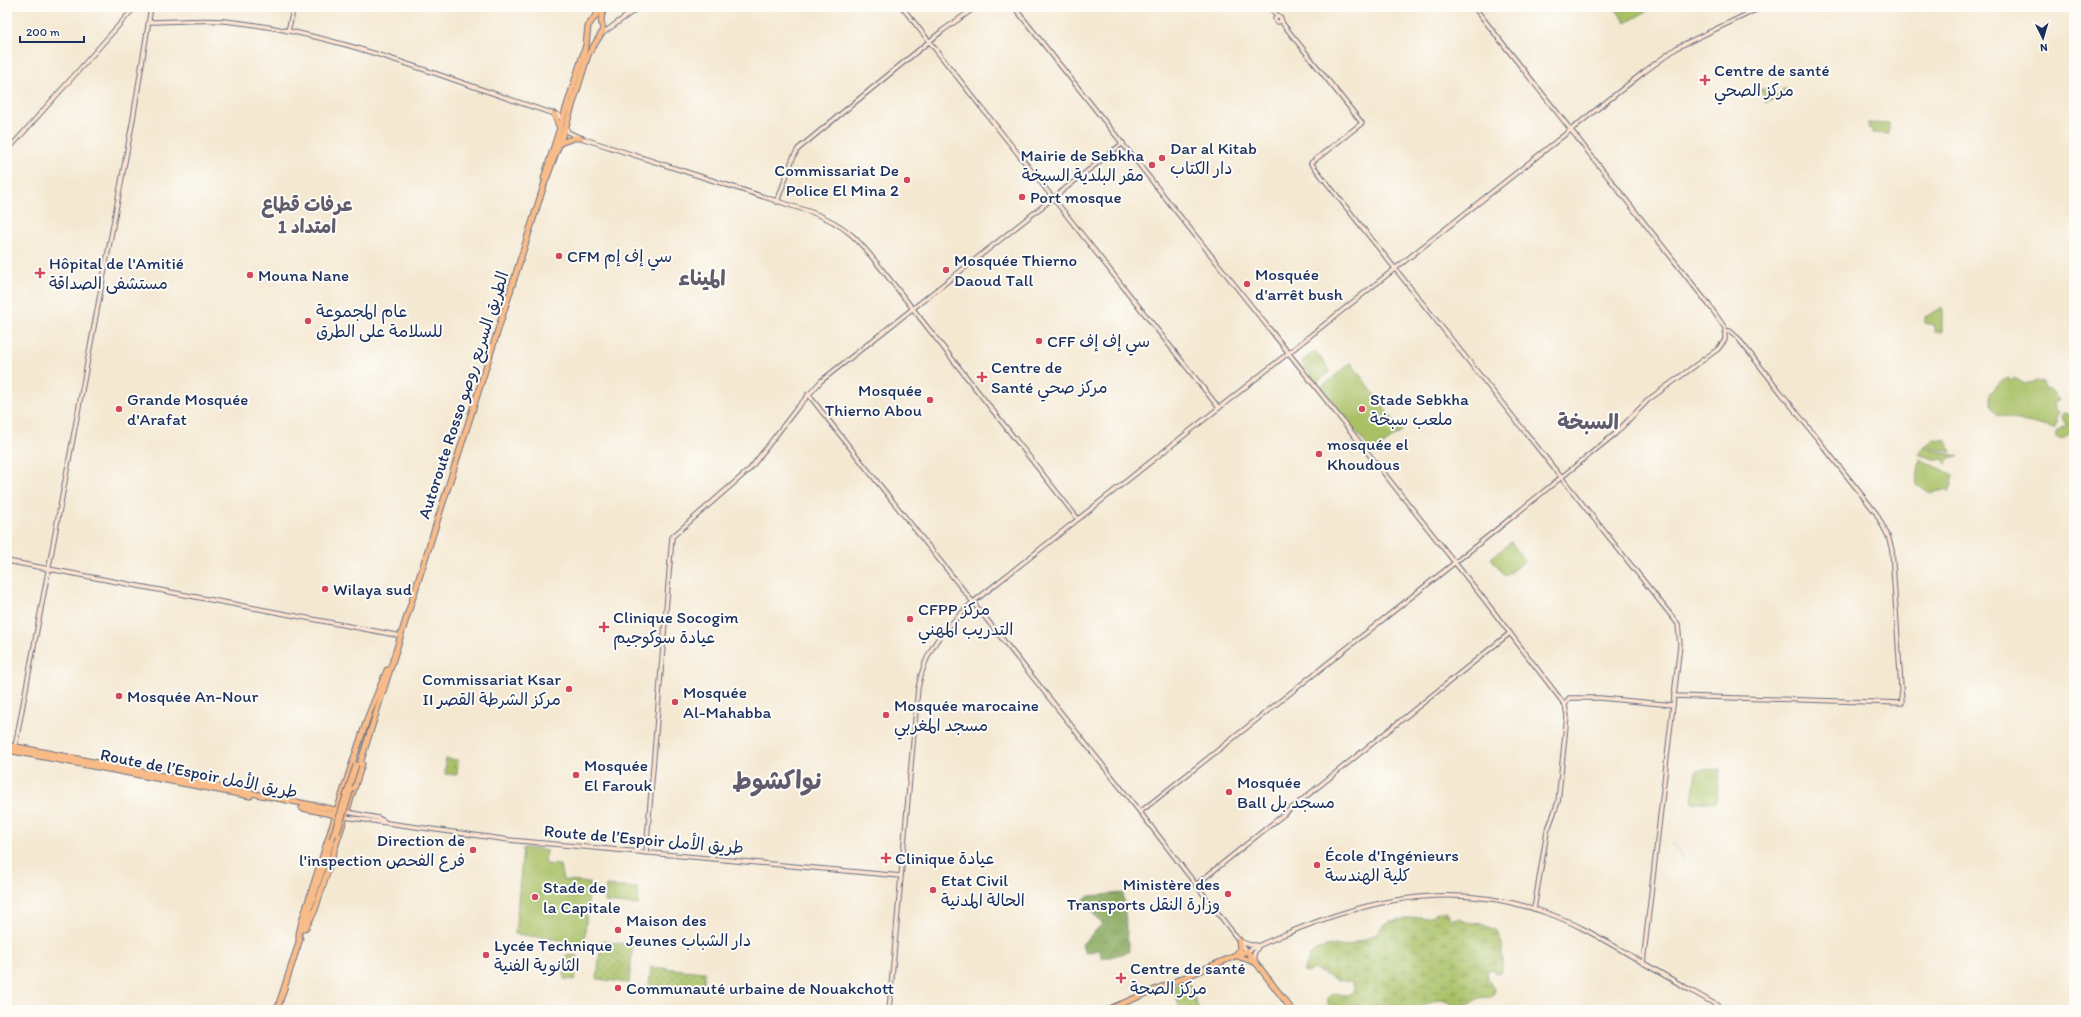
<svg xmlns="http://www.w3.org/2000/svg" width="2081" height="1017" viewBox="0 0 2081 1017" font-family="Itim,'Playpen Sans Arabic',sans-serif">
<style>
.grass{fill:#a9c065;stroke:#627862}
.forest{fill:url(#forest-crowns);stroke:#506a5c}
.wetland{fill:url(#wetland-marsh);stroke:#627862}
.park{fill:url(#park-dots);stroke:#627862}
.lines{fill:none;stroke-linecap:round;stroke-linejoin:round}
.stream{stroke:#6eb4e5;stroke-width:1}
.secondary-casing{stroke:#677086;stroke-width:5.5}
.highway-casing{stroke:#677086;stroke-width:7}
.secondary{stroke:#fde4d0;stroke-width:3.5}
.highway{stroke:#f9bc89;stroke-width:5}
.highway-bridge-casing{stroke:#677086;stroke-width:7;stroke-linecap:butt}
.highway-bridge{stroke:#f9bc89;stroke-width:5}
.poi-dot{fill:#d1495b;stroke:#fdfcf7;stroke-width:1.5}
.labels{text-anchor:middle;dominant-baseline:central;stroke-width:4;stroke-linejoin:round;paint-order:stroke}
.poi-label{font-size:17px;fill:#1b2f5e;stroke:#fdfcf7;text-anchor:start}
.street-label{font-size:17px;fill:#1b2f5e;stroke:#fdfcf7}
.quarter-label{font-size:19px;font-weight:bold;fill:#605c6d;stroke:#fdfcf7}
.district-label{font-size:21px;font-weight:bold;fill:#605c6d;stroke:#fdfcf7}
.town-label{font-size:25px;font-weight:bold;fill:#605c6d;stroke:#fdfcf7}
</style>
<defs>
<pattern id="forest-crowns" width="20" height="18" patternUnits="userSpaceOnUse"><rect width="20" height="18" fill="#86a65a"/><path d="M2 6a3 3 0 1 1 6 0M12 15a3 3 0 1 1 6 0" fill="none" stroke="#6d884e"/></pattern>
<pattern id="wetland-marsh" width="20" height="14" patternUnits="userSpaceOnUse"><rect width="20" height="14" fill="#a9c065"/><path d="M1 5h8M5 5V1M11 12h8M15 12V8" fill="none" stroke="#899c56"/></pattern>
<pattern id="park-dots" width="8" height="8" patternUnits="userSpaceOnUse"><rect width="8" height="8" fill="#a9c065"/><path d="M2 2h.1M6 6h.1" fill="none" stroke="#899c56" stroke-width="1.8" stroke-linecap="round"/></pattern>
</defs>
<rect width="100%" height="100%" fill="#fdfcf7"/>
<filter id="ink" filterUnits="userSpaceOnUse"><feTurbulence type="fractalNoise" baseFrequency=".025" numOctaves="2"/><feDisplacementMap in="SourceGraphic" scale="8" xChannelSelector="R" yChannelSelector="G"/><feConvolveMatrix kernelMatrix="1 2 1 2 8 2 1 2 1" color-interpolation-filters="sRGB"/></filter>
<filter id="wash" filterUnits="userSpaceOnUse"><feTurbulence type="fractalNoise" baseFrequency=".012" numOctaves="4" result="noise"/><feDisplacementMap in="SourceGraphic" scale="16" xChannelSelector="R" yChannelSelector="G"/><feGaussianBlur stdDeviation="0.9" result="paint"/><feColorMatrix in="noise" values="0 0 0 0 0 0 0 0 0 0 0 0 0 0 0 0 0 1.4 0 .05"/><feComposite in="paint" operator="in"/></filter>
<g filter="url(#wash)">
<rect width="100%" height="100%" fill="#f4e8d1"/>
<!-- grass -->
<g class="grass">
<path d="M1614 7H1654L1626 23Z"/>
<path d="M1786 88 1788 93 1766 103 1760 89H1771L1774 94Z"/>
<path d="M1869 123 1889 124V134L1872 133V129L1868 128Z"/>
<path d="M1942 308V332H1935L1933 325 1925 323V317Z"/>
<path d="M1315 351 1331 371 1316 383 1301 362Z"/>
<path d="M1351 363 1402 431 1373 453 1321 387Z"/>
<path d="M2009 378 2010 382 2014 378 2025 384 2036 381 2043 383 2044 390 2049 389 2059 400 2053 403 2056 412 2059 413 2056 418 2058 424 2055 429 1998 415 1991 405 1989 395 2000 382Z"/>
<path d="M2063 413 2074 415V423L2072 425 2074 430 2062 440 2056 437 2057 432 2066 425 2061 416Z"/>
<path d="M1934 439 1947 440 1951 452 1925 446Z"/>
<path d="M1924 447 1959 457H1950L1946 464 1943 459 1938 460 1917 454Z"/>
<path d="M1920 459 1954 475 1951 488 1949 489 1950 492 1948 489 1931 493 1916 485Z"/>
<path d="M1511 542 1525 561 1505 576 1491 558Z"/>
<path d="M1720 769 1716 802H1692L1696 770Z"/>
<path d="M523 848 546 850 545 864 560 865 563 880 590 883 584 943 515 934Z"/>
<path d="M606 886 638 888V905L605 902Z"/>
<path d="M566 955 578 956 575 980 564 979Z"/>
</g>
<!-- forest -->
<path class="forest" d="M1123 893 1129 952 1102 959 1099 950 1085 953 1082 944 1102 924 1083 901 1089 896Z"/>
<!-- wetland -->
<path class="wetland" d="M1446 911 1451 919 1460 918 1466 922 1482 924 1497 931 1502 944V971L1498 973 1491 969 1486 971 1487 978 1495 991 1492 996 1479 998 1472 1003 1456 1007C1452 1005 1449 1002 1445 1001 1429 996 1422 1016 1406 1007L1399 1010H1332L1328 1004V997L1333 993 1346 995 1352 993 1355 989 1352 982 1338 980 1313 969 1308 973 1303 972 1311 954 1315 950 1336 945 1345 947 1375 935 1384 924 1390 921 1420 917 1428 918 1436 913Z"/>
<!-- park -->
<g class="park">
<path d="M446 759 458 760 457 775 445 774Z"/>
<path d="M601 941 633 945 629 983 597 979Z"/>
<path d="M651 967 705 972 703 991 649 985Z"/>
<path d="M1187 979 1199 1010H1180L1173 985Z"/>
</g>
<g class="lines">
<!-- stream -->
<path class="stream" d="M1673 844 1684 860"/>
</g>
</g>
<g filter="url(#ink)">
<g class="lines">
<!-- secondary casing -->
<g class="secondary-casing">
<g id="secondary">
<path d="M902 7 1219 408"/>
<path d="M1014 7 1483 598 1565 705 1567 716 1558 802 1547 832 1534 909"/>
<path d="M1269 7 1278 16"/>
<circle cx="1278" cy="19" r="3"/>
<path d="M1281 19 1283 24 1362 123 1311 163 1678 624 1680 645 1643 963"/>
<path d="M149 22C173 22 200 19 224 21 340 32 449 81 558 115L563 120"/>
<path d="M288 31 294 7"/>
<path d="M603 33 639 7"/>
<path d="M566 126 568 132 581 138 811 212C849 226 859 241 884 272L1078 519"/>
<path d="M7 151 135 7"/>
<path d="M777 202 793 158 798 149 942 31 976 7"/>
<path d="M808 394 863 464 1140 812 1247 951C1345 905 1440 875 1547 913 1576 923 1602 939 1628 954 1660 973 1692 991 1725 1010"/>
<path d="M7 561 401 636"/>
<path d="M1674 696 1902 703 1892 550 1888 536 1876 513 1737 337 1730 331H1726"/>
<path d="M1565 705 1569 698H1600L1673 705"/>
<path d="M15 747 133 119 151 7"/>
<path d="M347 812 378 818 384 821"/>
<path d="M1140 812 1501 526 1615 434 1648 400 1718 349 1725 340V328L1709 305 1474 7"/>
<path d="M345 817 509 840 901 876"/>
<path d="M646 853 672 537 750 469 797 408 821 381 1123 143"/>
<path d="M1197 884 1510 633"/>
<path d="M1242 942 1250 945H1256"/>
<path d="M1255 960 1254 954 1258 947"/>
<path d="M889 1010 918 688C926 646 943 631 972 603L1644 72 1678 47 1762 7"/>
</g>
</g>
<!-- highway casing -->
<g class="highway-casing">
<g id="highway">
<path d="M554 114 559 126"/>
<path d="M560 143 574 138H581"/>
<path d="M544 178 586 45 588 26 597 14 599 7"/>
<path d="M7 745 347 812"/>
<path d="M7 750 250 796"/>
<path d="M359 767 544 185 566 126 588 55 603 31 601 19 604 7"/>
<path d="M302 808 345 817"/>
<path d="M306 927 315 910 362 764"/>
<path d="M303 929 332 839"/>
<path d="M299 941V933L302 921 351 767 369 714 387 670"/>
<path d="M1236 955 1240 949 1239 940"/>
<path d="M1237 956 1254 962"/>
<path d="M277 1010 300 939"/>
<path d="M1107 1010 1247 951 1292 1010"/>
</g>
</g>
<!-- secondary -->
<use href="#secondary" class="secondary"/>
<!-- highway -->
<use href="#highway" class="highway"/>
<!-- highway-bridge casing -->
<g class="highway-bridge-casing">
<g id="highway-bridge">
<path d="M337 833 351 789"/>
<path d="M332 839 356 765"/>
</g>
</g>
<!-- highway-bridge -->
<use href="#highway-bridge" class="highway-bridge"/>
</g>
</g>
<!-- markers -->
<g class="poi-dot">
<path d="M1703 74h4v4h4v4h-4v4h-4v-4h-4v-4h4z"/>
<circle cx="1162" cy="158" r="4"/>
<circle cx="1152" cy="165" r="4"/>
<circle cx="907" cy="180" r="4"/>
<circle cx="1022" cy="197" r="4"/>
<circle cx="559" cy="256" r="4"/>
<circle cx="946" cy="270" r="4"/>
<path d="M38 267h4v4h4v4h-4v4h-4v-4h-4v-4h4z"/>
<circle cx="250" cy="275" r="4"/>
<circle cx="1247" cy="284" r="4"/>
<circle cx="308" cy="321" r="4"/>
<circle cx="1039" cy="341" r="4"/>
<path d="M980 371h4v4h4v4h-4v4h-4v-4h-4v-4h4z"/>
<circle cx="930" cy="400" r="4"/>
<circle cx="119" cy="409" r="4"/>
<circle cx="1362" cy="409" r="4"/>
<circle cx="1319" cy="454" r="4"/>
<circle cx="325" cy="589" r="4"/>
<circle cx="910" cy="619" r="4"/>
<path d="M602 621h4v4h4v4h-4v4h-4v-4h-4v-4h4z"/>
<circle cx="569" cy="689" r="4"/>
<circle cx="119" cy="696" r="4"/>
<circle cx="675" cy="702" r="4"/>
<circle cx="886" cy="715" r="4"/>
<circle cx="576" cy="775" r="4"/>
<circle cx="1229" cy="792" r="4"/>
<circle cx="473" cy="850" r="4"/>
<path d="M884 852h4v4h4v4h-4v4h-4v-4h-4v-4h4z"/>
<circle cx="1317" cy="865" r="4"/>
<circle cx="933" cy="890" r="4"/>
<circle cx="1228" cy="894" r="4"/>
<circle cx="535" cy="897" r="4"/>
<circle cx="618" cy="930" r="4"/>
<circle cx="486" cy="955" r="4"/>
<path d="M1119 972h4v4h4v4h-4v4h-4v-4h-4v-4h4z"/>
<circle cx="618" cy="988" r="4"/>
</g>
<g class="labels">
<!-- poi labels -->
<g class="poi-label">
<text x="1714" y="70">Centre de santé<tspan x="1714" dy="20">مركز الصحي</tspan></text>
<text x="1170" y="148">Dar al Kitab<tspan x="1170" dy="20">دار الكتاب</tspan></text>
<text x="1144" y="155" text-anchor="end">Mairie de Sebkha<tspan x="1144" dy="20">مقر البلدية السبخة</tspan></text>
<text x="899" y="170" text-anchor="end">Commissariat De<tspan x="899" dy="20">Police El Mina 2</tspan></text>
<text x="1030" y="197">Port mosque</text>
<text x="567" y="256">CFM سي إف إم</text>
<text x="954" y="260">Mosquée Thierno<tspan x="954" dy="20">Daoud Tall</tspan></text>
<text x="49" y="263">Hôpital de l'Amitié<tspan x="49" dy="20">مستشفى الصداقة</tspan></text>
<text x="1255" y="274">Mosquée<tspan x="1255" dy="20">d'arrêt bush</tspan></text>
<text x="258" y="275">Mouna Nane</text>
<text x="316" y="311">عام المجموعة<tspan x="316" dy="20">للسلامة على الطرق</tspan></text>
<text x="1047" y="341">CFF سي إف إف</text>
<text x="991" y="367">Centre de<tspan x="991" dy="20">Santé مركز صحي</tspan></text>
<text x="922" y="390" text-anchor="end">Mosquée<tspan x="922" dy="20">Thierno Abou</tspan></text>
<text x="127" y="399">Grande Mosquée<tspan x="127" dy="20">d'Arafat</tspan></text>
<text x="1370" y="399">Stade Sebkha<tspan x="1370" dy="20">ملعب سبخة</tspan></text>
<text x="1327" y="444">mosquée el<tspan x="1327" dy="20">Khoudous</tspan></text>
<text x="333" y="589">Wilaya sud</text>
<text x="918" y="609">CFPP مركز<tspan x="918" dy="20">التدريب المهني</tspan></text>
<text x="613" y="617">Clinique Socogim<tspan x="613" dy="20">عيادة سوكوجيم</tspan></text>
<text x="561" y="679" text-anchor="end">Commissariat Ksar<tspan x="561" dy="20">II مركز الشرطة القصر</tspan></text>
<text x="683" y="692">Mosquée<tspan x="683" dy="20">Al-Mahabba</tspan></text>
<text x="127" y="696">Mosquée An-Nour</text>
<text x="894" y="705">Mosquée marocaine<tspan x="894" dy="20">مسجد المغربي</tspan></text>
<text x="584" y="765">Mosquée<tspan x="584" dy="20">El Farouk</tspan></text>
<text x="1237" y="782">Mosquée<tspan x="1237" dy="20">Ball مسجد بل</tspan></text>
<text x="465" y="840" text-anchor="end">Direction de<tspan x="465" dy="20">l'inspection فرع الفحص</tspan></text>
<text x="1325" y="855">École d'Ingénieurs<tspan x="1325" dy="20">كلية الهندسة</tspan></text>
<text x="895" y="858">Clinique عيادة</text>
<text x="941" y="880">Etat Civil<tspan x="941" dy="20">الحالة المدنية</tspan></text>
<text x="1220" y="884" text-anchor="end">Ministère des<tspan x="1220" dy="20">Transports وزارة النقل</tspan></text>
<text x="543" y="887">Stade de<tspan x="543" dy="20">la Capitale</tspan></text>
<text x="626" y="920">Maison des<tspan x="626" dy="20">Jeunes دار الشباب</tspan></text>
<text x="494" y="945">Lycée Technique<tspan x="494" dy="20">الثانوية الفنية</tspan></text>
<text x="1130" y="968">Centre de santé<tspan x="1130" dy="20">مركز الصحة</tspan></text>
<text x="626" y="988">Communauté urbaine de Nouakchott</text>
</g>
<!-- street labels -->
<g class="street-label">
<text transform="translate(463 395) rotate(-72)">Autoroute Rosso الطريق السريع روصو</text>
<text transform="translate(199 773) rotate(11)">Route de l’Espoir طريق الأمل</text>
<text transform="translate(644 839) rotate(5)">Route de l’Espoir طريق الأمل</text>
</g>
<!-- quarter labels -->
<g class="quarter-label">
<text x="307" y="204">عرفات قطاع<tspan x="307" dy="22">1 امتداد</tspan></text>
</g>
<!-- district labels -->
<g class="district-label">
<text x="702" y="277">الميناء</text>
<text x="1588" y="421">السبخة</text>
</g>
<!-- town labels -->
<g class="town-label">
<text x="778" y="780">نواكشوط</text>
</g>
</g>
<!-- margin -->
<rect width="2081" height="1017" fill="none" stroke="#fdfcf7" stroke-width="24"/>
<!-- north arrow -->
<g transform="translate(2043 38) rotate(175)" stroke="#fdfcf7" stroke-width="3" paint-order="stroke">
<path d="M0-3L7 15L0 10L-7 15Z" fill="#1b2f5e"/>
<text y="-6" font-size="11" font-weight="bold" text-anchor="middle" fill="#1b2f5e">N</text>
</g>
<!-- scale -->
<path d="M20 36v6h64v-6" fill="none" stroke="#1b2f5e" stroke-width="2"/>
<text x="26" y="36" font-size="12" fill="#1b2f5e" stroke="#fdfcf7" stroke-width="3" paint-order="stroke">200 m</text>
</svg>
